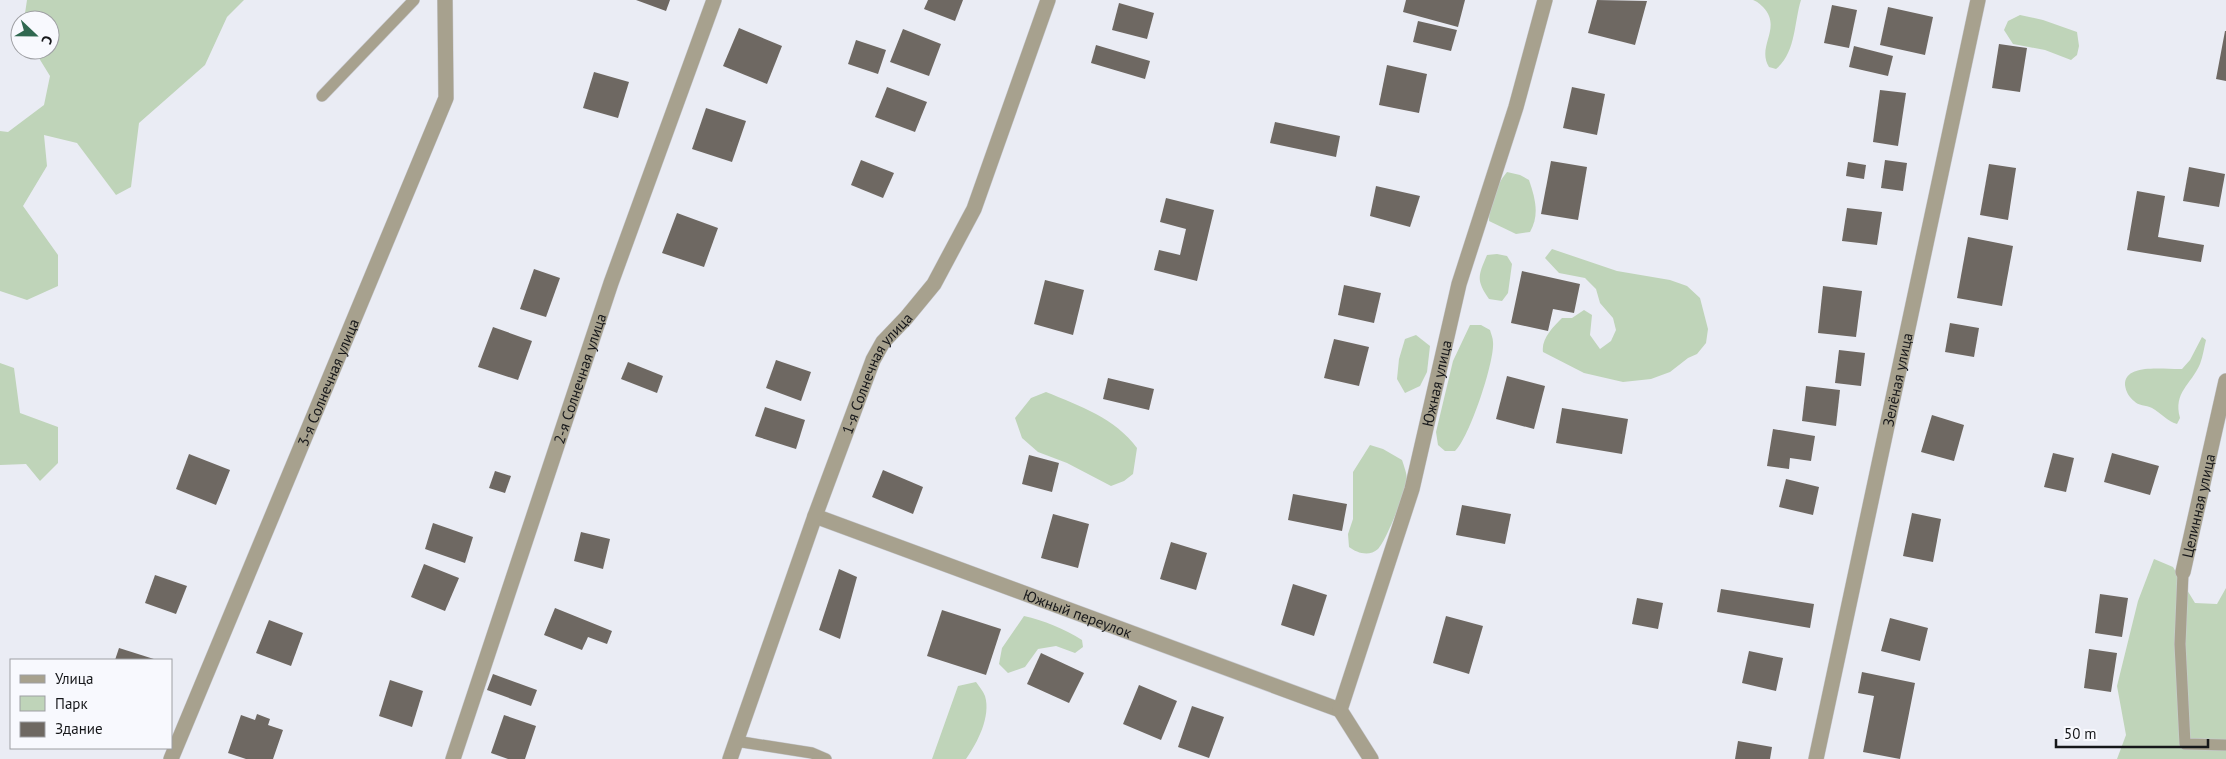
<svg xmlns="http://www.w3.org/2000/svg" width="2226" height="759" viewBox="0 0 2226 759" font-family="'PT Sans',sans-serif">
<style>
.green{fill:#bfd4b9}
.building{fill:#6e6862}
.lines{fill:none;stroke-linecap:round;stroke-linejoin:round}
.lane-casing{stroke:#c8cad1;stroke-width:12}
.street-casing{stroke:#c8cad1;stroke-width:16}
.lane{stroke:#a7a18e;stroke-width:11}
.street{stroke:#a7a18e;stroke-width:15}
.labels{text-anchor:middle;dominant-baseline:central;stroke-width:5;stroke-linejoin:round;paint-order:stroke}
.street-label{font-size:15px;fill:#16171a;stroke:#f8f9fe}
</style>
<rect width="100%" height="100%" fill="#eaecf4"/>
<!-- green -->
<g class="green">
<path d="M27 0H244L227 17 205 65 139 123 131 187 116 195 77 143 44 135 47 166 23 206 58 255V286L27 300 0 291V131L8 132 44 105 50 76 34 50H50V20H24Z"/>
<path d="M1753 0H1801C1794 22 1796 53 1776 69L1769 67C1756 46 1783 28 1763 7 1760 4 1758 2 1753 0Z"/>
<path d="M2020 15 2043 20 2077 32 2079 46 2077 55 2071 60 2045 50 2013 44 2004 30 2008 21Z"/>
<path d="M1507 172 1520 175 1529 180C1535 198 1540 215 1530 232L1516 234 1489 221C1489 204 1495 186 1507 172Z"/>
<path d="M1552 249 1617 271 1670 280 1687 286 1700 298 1708 329 1706 343 1697 354 1688 358 1670 372 1651 379 1623 382 1584 373 1543 352C1541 339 1553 327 1562 318H1572L1584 310 1592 315 1590 335 1600 349 1611 341 1616 330 1613 318 1600 303 1596 289 1585 278 1559 273 1545 258Z"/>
<path d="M1497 254 1507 256 1512 264 1508 293 1502 301 1489 299C1476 280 1478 276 1487 255Z"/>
<path d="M1470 325H1481L1490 330C1491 334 1493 338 1493 342 1495 361 1469 439 1455 451H1445L1438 445 1436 432 1453 361Z"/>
<path d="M1416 335 1430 346 1427 372 1420 386 1405 393 1397 379 1399 359 1405 339Z"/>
<path d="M2202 337 2206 340C2204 348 2203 356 2200 364 2191 385 2173 392 2180 418L2177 424C2167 421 2161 413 2152 408 2146 405 2138 406 2134 401 2129 397 2126 392 2125 385 2124 362 2168 370 2182 369L2190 360Z"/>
<path d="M0 363 14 368 20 413 58 427V463L40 481 26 464 0 465Z"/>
<path d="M1046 392C1080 406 1115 418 1137 448L1133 474 1124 481 1111 486 1067 463 1038 452 1022 438 1015 418 1031 398Z"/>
<path d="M1370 445 1383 449 1402 460C1404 466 1407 474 1407 480 1406 491 1386 541 1378 549 1369 557 1357 553 1349 547L1348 534 1353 519V472Z"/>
<path d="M2154 559 2173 567 2195 603 2217 604 2226 588V759H2117L2126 735 2117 686 2138 601Z"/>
<path d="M1024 616C1043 620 1065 629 1082 640L1083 647 1075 653 1056 646 1038 649 1025 667 1008 673 999 664 1002 648Z"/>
<path d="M976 682C979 686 983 691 985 696 991 716 978 742 966 759H932L958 686Z"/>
</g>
<!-- building -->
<g class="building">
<path d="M636 0H670L666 11Z"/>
<path d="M928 0H963L955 21 924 9Z"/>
<path d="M1406 0H1465L1458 27 1403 12Z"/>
<path d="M1597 0 1647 1 1635 45 1588 33Z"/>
<path d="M1119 3 1154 13 1147 39 1112 30Z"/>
<path d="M1832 5 1857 10 1849 48 1824 43Z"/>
<path d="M1888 7 1933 17 1925 55 1880 45Z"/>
<path d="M1418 21 1457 30 1451 51 1413 42Z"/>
<path d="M739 28 782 46 767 84 723 66Z"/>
<path d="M903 29 941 44 929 76 890 62Z"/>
<path d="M2225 31H2226V81L2216 79Z"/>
<path d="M856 40 886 50 878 74 848 64Z"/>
<path d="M1999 44 2027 48 2020 92 1992 88Z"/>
<path d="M1096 45 1150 61 1145 79 1091 63Z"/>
<path d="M1854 46 1893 56 1888 76 1849 67Z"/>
<path d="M1387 65 1427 74 1419 113 1379 105Z"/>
<path d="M594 72 629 82 618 118 583 108Z"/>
<path d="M887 87 927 102 915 132 875 117Z"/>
<path d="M1572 87 1605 94 1597 135 1563 128Z"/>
<path d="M1880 90 1906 93 1898 146 1873 142Z"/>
<path d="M706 108 746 121 732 162 692 149Z"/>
<path d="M1275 122 1340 136 1336 157 1270 143Z"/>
<path d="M861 160 894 173 883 198 851 185Z"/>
<path d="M1885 160 1907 163 1903 191 1881 188Z"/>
<path d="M1551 161 1587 167 1578 220 1541 214Z"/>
<path d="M1848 162 1866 165 1864 179 1846 176Z"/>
<path d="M1989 164 2016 168 2008 220 1980 215Z"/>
<path d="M2189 167 2225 174 2219 207 2183 201Z"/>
<path d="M1376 186 1420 196 1410 227 1370 216Z"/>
<path d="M2137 191 2165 196 2158 237 2204 245 2201 262 2127 250Z"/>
<path d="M1166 198 1214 210 1197 281 1154 270 1159 250 1180 255 1186 229 1160 222Z"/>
<path d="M1847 208 1882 212 1877 245 1842 241Z"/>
<path d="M677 213 718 228 704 267 662 253Z"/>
<path d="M1968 237 2013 246 2002 306 1957 298Z"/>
<path d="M534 269 560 278 546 317 520 309Z"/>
<path d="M1522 271 1580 284 1574 313 1553 309 1548 331 1511 323Z"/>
<path d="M1045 280 1084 290 1073 335 1034 324Z"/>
<path d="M1344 285 1381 293 1374 323 1338 315Z"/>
<path d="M1823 286 1862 291 1856 337 1818 333Z"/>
<path d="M1950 323 1979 328 1974 357 1945 352Z"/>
<path d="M493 327 532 341 518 380 478 367Z"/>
<path d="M1334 339 1369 347 1359 386 1324 378Z"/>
<path d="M1839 350 1865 353 1861 386 1835 383Z"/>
<path d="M776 360 811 372 801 401 766 388Z"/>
<path d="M628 362 663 376 657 393 621 379Z"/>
<path d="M1507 376 1545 386 1534 429 1496 419Z"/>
<path d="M1108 378 1154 389 1149 410 1103 399Z"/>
<path d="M1806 386 1840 390 1836 426 1802 421Z"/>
<path d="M765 407 805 420 796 449 755 436Z"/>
<path d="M1562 408 1628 419 1622 454 1556 443Z"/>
<path d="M1932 415 1964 425 1954 461 1921 452Z"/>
<path d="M1773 429 1815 436 1811 461 1790 458 1789 469 1767 466Z"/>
<path d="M2053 453 2074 458 2066 492 2044 487Z"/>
<path d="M2112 453 2159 466 2150 495 2104 482Z"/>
<path d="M189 454 230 470 216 505 176 489Z"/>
<path d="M1029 455 1059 463 1052 492 1022 484Z"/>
<path d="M883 470 923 487 913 514 872 497Z"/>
<path d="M495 471 511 476 505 493 489 488Z"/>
<path d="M1786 479 1819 487 1813 515 1779 507Z"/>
<path d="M1293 494 1347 504 1342 531 1288 520Z"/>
<path d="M1462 505 1511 514 1505 544 1456 535Z"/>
<path d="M1912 513 1941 519 1933 562 1903 556Z"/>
<path d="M1053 514 1089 524 1078 568 1041 558Z"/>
<path d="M433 523 473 537 465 563 425 549Z"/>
<path d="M581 532 610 539 603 569 574 561Z"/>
<path d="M1171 542 1207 553 1196 590 1160 579Z"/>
<path d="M424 564 459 578 445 611 411 597Z"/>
<path d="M839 569 857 577 840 639 819 630Z"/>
<path d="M155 575 187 586 176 614 145 603Z"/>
<path d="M1293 584 1327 595 1314 636 1281 625Z"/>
<path d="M1721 589 1814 604 1810 628 1717 612Z"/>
<path d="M2100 594 2128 598 2122 637 2095 633Z"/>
<path d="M1637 598 1663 603 1658 629 1632 624Z"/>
<path d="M555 608 612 631 607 644 588 637 582 650 544 635Z"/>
<path d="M942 610 1001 629 986 675 927 656Z"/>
<path d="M1446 616 1483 626 1469 674 1433 663Z"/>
<path d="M1890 618 1928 628 1920 661 1881 651Z"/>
<path d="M269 620 303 633 291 666 256 653Z"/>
<path d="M119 648 157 660H115Z"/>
<path d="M2089 649 2117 653 2111 692 2084 688Z"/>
<path d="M1749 651 1783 658 1776 691 1742 683Z"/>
<path d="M1041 653 1084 673 1069 703 1027 684Z"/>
<path d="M1862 672 1915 683 1900 759 1863 752 1874 696 1858 693Z"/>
<path d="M493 674 537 690 531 706 487 690Z"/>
<path d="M390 680 423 691 412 727 379 716Z"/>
<path d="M1139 685 1177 701 1161 740 1123 724Z"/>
<path d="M1192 706 1224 717 1209 758 1178 747Z"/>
<path d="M257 714 270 719 268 725 283 730 273 759H246L228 753 241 715 255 720Z"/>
<path d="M504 715 536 726 525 759H508L491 753Z"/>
<path d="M1738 741 1772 747 1770 759H1735Z"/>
</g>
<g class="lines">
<!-- lane casing -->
<g class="lane-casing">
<g id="lane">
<path d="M322 96 414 0"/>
<path d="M2183 572 2180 644 2185 744 2226 745"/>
<path d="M735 743 742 742 812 753 826 759"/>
</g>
</g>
<!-- street casing -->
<g class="street-casing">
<g id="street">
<path id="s1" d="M815 516 1340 710"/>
<path id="s2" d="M2183 572 2226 381"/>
<path id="s3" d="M171 759 446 98 445 0"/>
<path id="s4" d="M453 759 611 283 714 0"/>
<path id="s5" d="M730 759 815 516 873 360 883 342 906 318 934 284 974 209 1048 0"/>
<path id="s6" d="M1371 759 1340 710 1412 489 1459 284 1516 107 1545 0"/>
<path id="s7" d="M1816 759 1978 0"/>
</g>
</g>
<!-- lane -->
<use href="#lane" class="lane"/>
<!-- street -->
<use href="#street" class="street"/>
</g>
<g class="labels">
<!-- street labels -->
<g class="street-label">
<text stroke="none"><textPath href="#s5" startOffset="414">1-я Солнечная улица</textPath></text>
<text stroke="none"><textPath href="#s4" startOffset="401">2-я Солнечная улица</textPath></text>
<text stroke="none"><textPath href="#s7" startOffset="388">Зелёная улица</textPath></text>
<text stroke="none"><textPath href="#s3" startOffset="408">3-я Солнечная улица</textPath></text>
<text stroke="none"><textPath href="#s6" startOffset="399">Южная улица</textPath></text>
<text stroke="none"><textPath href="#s2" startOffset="68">Целинная улица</textPath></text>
<text stroke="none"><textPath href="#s1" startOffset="280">Южный переулок</textPath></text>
</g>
</g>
<!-- legend -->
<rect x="10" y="659" width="162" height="90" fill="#f8f9fe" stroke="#9e9fa3"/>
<rect x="20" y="675" width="25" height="8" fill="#a7a18e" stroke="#9e9fa3"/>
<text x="55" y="684" font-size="15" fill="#16171a">Улица</text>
<rect x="20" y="696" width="25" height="15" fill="#bfd4b9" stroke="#9e9fa3"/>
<text x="55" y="709" font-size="15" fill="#16171a">Парк</text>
<rect x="20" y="722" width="25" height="15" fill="#6e6862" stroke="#9e9fa3"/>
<text x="55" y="734" font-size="15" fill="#16171a">Здание</text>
<!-- north arrow -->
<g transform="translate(35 35) rotate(112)"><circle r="24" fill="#f8f9fe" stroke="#9e9fa3"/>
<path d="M0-4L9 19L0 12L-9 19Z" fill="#306850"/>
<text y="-8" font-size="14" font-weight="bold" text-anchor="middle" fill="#16171a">С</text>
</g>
<!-- scale -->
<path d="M2056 739v8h152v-8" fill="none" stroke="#16171a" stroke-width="2.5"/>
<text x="2064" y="739" font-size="15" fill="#16171a" stroke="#f8f9fe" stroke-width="4" paint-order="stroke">50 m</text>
</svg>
